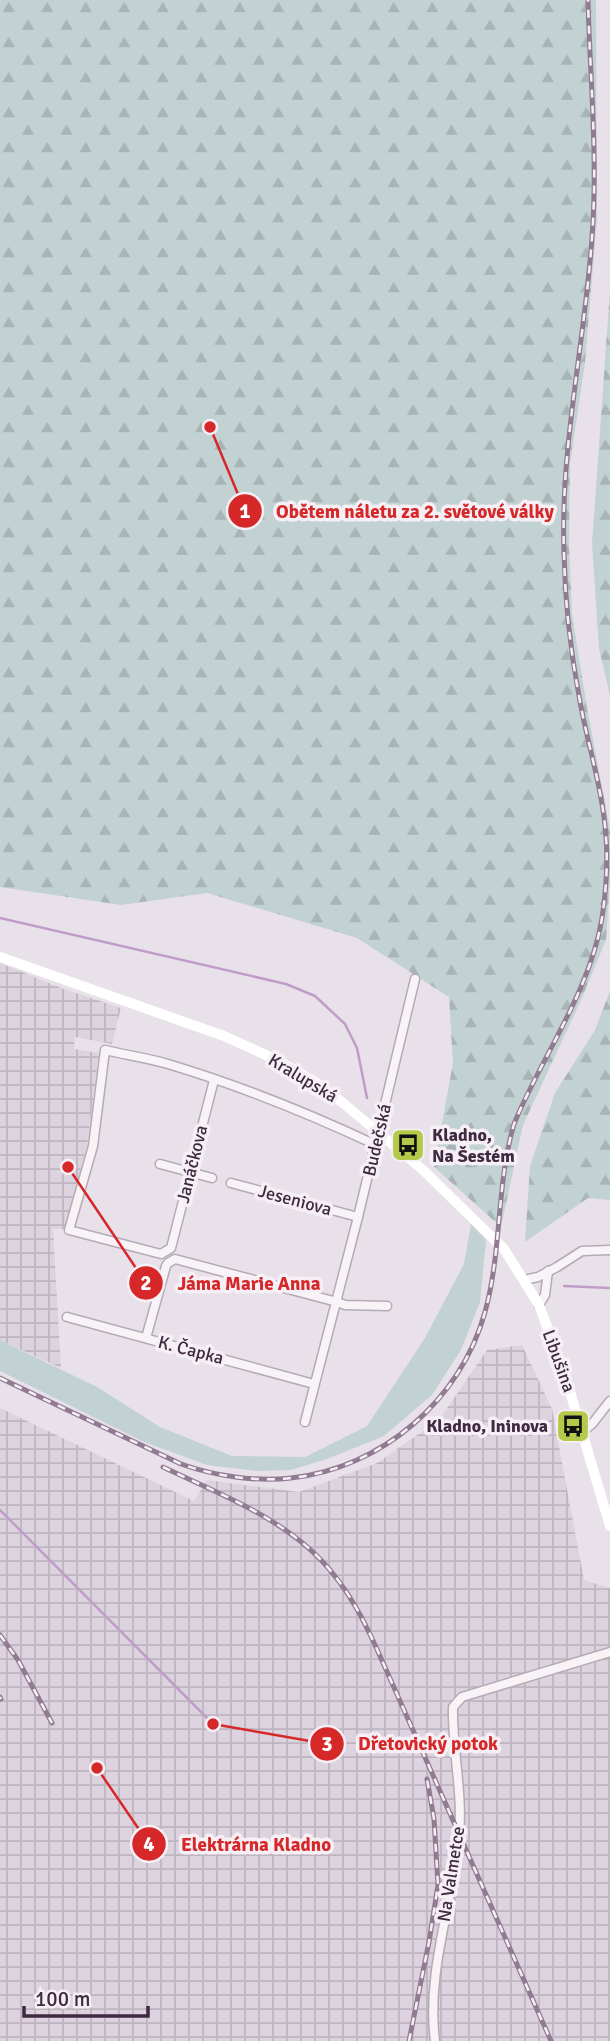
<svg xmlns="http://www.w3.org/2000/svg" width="610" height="2041" viewBox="0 0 610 2041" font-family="Signika,sans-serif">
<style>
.industrial{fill:url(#industrial-grid)}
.grass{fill:#c2d2d3}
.forest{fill:url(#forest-firs)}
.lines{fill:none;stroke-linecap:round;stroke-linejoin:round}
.stream{stroke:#c09dc8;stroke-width:2.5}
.minor-casing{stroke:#b5aab6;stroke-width:11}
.minor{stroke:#f7f3f7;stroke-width:8}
.secondary{stroke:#fff;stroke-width:10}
.rail-casing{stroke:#917b92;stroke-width:5}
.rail{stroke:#f6f0f6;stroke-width:2.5;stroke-dasharray:8;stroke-linecap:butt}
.labels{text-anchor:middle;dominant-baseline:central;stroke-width:7;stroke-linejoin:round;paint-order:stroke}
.street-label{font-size:18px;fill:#3f2a40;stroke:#f6f0f6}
.poi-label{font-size:18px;font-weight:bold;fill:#3f2a40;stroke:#f6f0f6;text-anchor:start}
.leader{fill:none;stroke:#d62828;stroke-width:2.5}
.callout-dot{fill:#d62828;stroke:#f6f0f6;stroke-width:2.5}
.mark-label{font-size:21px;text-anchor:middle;font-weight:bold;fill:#fff}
.callout-label{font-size:19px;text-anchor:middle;font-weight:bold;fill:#d62828;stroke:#f6f0f6;stroke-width:7;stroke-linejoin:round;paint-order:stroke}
</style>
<defs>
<pattern id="industrial-grid" width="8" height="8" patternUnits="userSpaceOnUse" patternTransform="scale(1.75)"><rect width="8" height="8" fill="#ddd3de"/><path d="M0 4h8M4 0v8" fill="none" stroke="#bfb5c0"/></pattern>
<pattern id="forest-firs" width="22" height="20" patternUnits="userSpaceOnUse" patternTransform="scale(1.75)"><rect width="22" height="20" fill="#c2d2d3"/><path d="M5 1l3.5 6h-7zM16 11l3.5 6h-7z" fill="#a8b4b6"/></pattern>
</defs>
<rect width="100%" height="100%" fill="#e8e1e9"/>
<!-- industrial -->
<g class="industrial">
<path d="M0 963 61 988 121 1008 112 1044 75 1037 74 1049 99 1053 87 1146 64 1229H53L61 1368 0 1340Z"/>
<path d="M522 1345 552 1409 584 1580 610 1588V2041H0V1408L194 1501 207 1480 299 1492 377 1463 439 1420 487 1350Z"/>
</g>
<!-- grass -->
<path class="grass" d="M471 1224 486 1240 480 1302 461 1350 432 1395 384 1436 327 1459 291 1470 257 1471 207 1465 144 1442 0 1371V1340L97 1387 160 1427 232 1456 305 1457 367 1426 425 1338 464 1264Z"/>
<!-- forest -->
<g class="forest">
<path d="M0 0H596L597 219 585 363 570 464 569 545 572 614 587 708 610 829V880L606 940 581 1000 523 1125 501 1227 434 1167 453 1063 449 997 357 938 207 893 121 905 0 887Z"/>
<path d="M610 290V695L599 649 592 543Z"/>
<path d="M610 991V1200L588 1198 525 1242 530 1166 555 1093 595 1030Z"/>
</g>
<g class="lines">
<!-- stream -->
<g class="stream">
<path d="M0 918 286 984 315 996 345 1024 357 1048 367 1098"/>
<path d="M564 1286 610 1288"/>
<path d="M0 1510 213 1724"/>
</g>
<!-- minor casing -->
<g class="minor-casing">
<g id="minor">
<path d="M214 1080 171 1248 161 1254 69 1230 93 1146 105 1050C126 1055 148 1058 168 1064 238 1085 310 1114 376 1145"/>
<path d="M160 1164 212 1178"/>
<path d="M231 1183 358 1217"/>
<path d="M524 1280 538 1277 557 1267 582 1251 610 1250"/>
<path d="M539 1305 545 1295 548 1271"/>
<path d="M67 1317 314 1384"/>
<path d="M146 1338 166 1266 168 1263 175 1259 337 1302 345 1305 387 1306"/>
<path d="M305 1422 358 1217 415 979"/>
<path d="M583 1431 592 1424 610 1401"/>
<path d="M435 2041C426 1971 453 1904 459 1835 463 1792 452 1750 453 1707L462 1697 610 1652"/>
</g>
</g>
<!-- minor -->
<use href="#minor" class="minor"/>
<!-- secondary -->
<path class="secondary" d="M0 957 224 1036 279 1061 315 1082 343 1103 423 1170 504 1249 539 1305 565 1375 610 1526"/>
<!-- rail casing -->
<g class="rail-casing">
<g id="rail">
<path d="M0 1378 181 1464C215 1476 255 1482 291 1478 382 1468 461 1400 485 1312 502 1251 496 1186 514 1124 542 1056 590 992 602 918 606 892 608 864 606 837 603 790 587 743 579 696 570 648 565 601 564 553 560 447 585 342 592 237 598 158 590 79 588 0"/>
<path d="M163 1467C217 1493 279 1516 321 1560 348 1588 365 1622 380 1656L551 2041"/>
<path d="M0 1635 18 1660 52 1723"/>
<path d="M0 1697 1 1699"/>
<path d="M409 2041 429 1942 438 1885 434 1819 427 1779"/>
</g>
</g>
<!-- rail -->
<use href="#rail" class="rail"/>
</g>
<!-- icons -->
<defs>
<g id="bus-square" transform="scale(1.75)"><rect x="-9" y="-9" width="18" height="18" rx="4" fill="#b5ca4a" stroke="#f6f0f6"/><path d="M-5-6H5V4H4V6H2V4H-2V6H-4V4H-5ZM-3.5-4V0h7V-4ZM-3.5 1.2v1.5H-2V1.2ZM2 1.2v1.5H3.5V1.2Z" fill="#111"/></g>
</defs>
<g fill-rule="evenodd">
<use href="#bus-square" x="408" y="1145"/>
<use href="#bus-square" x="573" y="1426"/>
</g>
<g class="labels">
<!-- street labels -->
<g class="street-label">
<text transform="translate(303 1078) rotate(31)">Kralupská</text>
<text transform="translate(377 1140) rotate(-77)">Budečská</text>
<text transform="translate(192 1164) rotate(-76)">Janáčkova</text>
<text transform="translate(295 1200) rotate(15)">Jeseniova</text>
<text transform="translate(191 1350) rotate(15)">K. Čapka</text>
<text transform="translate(559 1361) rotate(70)">Libušina</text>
<text transform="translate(451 1874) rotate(-81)">Na Valmetce</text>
</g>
<!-- poi labels -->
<g class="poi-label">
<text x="432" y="1135">Kladno,<tspan x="432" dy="21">Na Šestém</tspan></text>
<text x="548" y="1426" text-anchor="end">Kladno, Ininova</text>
</g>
</g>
<!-- callouts -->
<path class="leader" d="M210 427L245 511M68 1167L146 1283M213 1724L327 1744M97 1768L149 1844"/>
<g class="callout-dot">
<circle cx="210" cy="427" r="7"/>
<circle cx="68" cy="1167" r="7"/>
<circle cx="213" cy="1724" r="7"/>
<circle cx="97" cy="1768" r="7"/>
<circle cx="245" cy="511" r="18"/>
<circle cx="146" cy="1283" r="18"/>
<circle cx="327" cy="1744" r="18"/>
<circle cx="149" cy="1844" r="18"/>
</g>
<g class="mark-label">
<text x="245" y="518">1</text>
<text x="146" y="1290">2</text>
<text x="327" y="1751">3</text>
<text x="149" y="1851">4</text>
</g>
<g class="callout-label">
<text x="415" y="518">Obětem náletu za 2. světové války</text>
<text x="249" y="1290">Jáma Marie Anna</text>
<text x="428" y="1750">Dřetovický potok</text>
<text x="256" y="1851">Elektrárna Kladno</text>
</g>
<!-- scale -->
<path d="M24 2006v10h124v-10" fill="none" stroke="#3f2a40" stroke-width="3.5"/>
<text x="35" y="2006" font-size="21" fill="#3f2a40" stroke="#f6f0f6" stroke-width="5" paint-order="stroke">100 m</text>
</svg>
